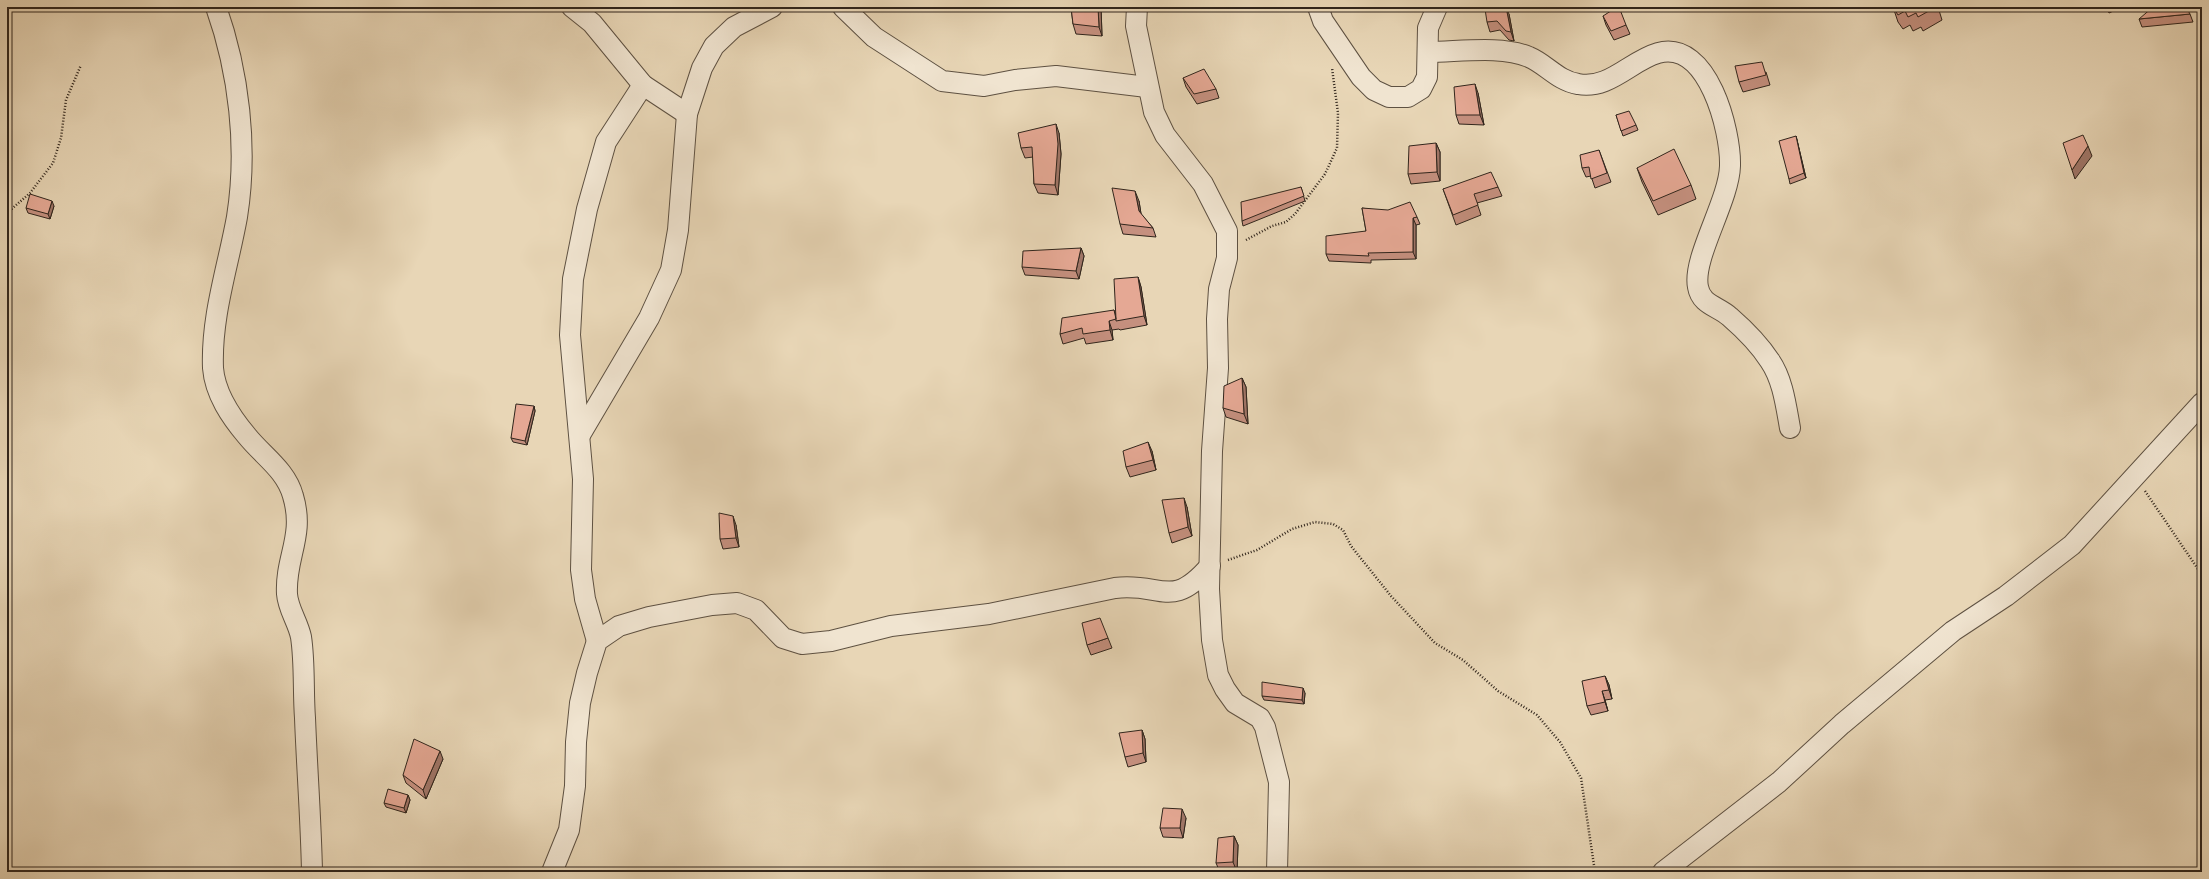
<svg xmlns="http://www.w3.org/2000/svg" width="2209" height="879" viewBox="0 0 2209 879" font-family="'Libre Bodoni',serif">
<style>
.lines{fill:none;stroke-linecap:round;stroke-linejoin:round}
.street-casing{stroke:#5e5142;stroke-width:22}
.path{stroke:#30251c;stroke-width:2.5;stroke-dasharray:1 2;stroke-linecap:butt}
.street{stroke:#f0e4d0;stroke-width:20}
.wall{fill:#c5907f;stroke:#30251c}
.shaded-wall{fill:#a07668;stroke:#30251c}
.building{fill:#e5a894;stroke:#30251c}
</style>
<rect width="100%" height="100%" fill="#e8d6b6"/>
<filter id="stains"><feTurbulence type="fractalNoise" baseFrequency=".005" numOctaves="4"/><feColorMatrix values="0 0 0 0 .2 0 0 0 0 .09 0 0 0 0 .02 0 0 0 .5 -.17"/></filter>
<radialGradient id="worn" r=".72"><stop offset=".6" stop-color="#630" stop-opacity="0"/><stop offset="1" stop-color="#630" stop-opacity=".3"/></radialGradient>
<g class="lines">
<!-- street casing -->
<g class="street-casing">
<g id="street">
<path d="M216 7C239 72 248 148 237 217 228 267 211 316 213 368 215 394 231 417 247 436 263 456 286 470 293 496 305 536 285 557 287 594 288 609 298 622 301 637 305 663 303 692 305 718 307 770 311 821 312 872"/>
<path d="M572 7 592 23 643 85 687 114"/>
<path d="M843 7 874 37 942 81 984 86 1015 80 1056 76 1147 87"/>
<path d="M1137 7 1136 26 1154 112 1165 135 1203 184 1227 231V258L1219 289 1217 319 1218 368 1212 451 1209 589 1212 640 1218 675 1225 689 1235 703 1260 718 1265 727 1279 782 1277 872"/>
<path d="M1318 7 1323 21 1361 77 1374 90 1389 97H1408L1421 89 1427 77 1428 28 1437 7"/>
<path d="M1428 52C1458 52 1502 45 1529 57 1546 64 1558 81 1578 84 1609 90 1630 61 1658 53 1708 39 1731 131 1730 166 1729 201 1692 258 1698 287 1701 305 1718 306 1730 317 1745 330 1759 344 1770 361 1783 380 1786 406 1790 428"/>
<path d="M580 435 649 318 671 270 678 230 687 114 702 68 714 46 734 27 772 7"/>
<path d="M597 641 585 599 581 570 583 479 570 335 573 279 587 209 606 142 643 85"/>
<path d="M552 872 569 830 575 786 576 742 580 703 587 673 597 641 619 626 649 617 712 605 737 603 756 610 783 638 802 644 831 641 891 626 989 614 1115 588C1162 582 1171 611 1210 566"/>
<path d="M1663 872 1779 782 1842 724 1953 631 2006 596 2072 545 2202 403"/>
</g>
</g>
<!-- path -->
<g class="path">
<path d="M7 213 30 193 53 163 61 138 66 100 81 65"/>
<path d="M1246 240 1272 226 1286 222 1295 214 1325 174 1337 148 1338 113 1332 68"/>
<path d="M2145 491 2202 575"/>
<path d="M1228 560 1257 550 1292 529 1315 522 1333 524 1343 530 1351 546 1391 596 1435 643 1463 660 1498 691 1537 715 1560 742 1581 778 1595 872"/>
</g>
<!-- street -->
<use href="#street" class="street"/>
</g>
<!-- wall -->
<g class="wall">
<path d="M1006 7H1022V10L1007 11Z"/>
<path d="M1071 7H1101L1102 36 1076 34 1073 24Z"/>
<path d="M1893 7H1938L1942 20 1923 31 1921 27 1913 31 1910 25 1903 29 1898 22Z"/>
<path d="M2106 7H2122L2109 13Z"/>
<path d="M1509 14 1514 41 1509 40 1500 30 1490 32 1487 22Z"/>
<path d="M2190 14 2193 22 2142 27 2139 19Z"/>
<path d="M1603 16 1626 25 1630 34 1614 40 1606 25Z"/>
<path d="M1766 72 1770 85 1743 92 1739 82Z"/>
<path d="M1183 78 1216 89 1219 98 1197 104 1186 87Z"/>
<path d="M1478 93 1484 125 1459 124 1456 115Z"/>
<path d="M1616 115 1636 125 1638 130 1623 136Z"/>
<path d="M1059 133 1061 154 1058 195 1038 193 1034 184 1033 157 1025 158 1021 148Z"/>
<path d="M1796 136 1797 140 1806 178 1790 184 1789 179Z"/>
<path d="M1436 143 1440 152V181L1411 184 1408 174Z"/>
<path d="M1599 150 1611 182 1595 188 1591 176 1586 177 1582 168Z"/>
<path d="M1637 168 1691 185 1696 199 1658 215 1642 182Z"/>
<path d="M1301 187 1305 201 1243 226 1242 221Z"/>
<path d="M1498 187 1502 196 1477 203 1481 215 1456 225 1443 189Z"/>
<path d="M1139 201 1141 214 1153 228 1156 237 1123 234 1120 224Z"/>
<path d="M54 206 50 219 28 213 26 208Z"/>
<path d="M1362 208 1417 217 1420 224 1416 225V259L1371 260V263L1329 261 1326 254 1366 231Z"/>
<path d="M1081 248 1084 256 1079 279 1025 275 1022 267Z"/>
<path d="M1138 277 1141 287 1147 325 1120 330 1119 329 1112 330 1113 340 1086 344 1084 338 1063 344 1060 334 1114 310 1116 315Z"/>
<path d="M1242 378 1246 387 1248 424 1226 417 1223 408Z"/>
<path d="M534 406 535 411 527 445 513 442 511 438Z"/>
<path d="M1152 451 1156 470 1130 477 1126 467Z"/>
<path d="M1187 507 1192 536 1172 543 1169 533Z"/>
<path d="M736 525 739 547 723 549 720 539Z"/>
<path d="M1108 638 1112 648 1091 655 1087 645Z"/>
<path d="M1605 676 1609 685 1612 699 1605 700 1608 711 1591 715 1587 706Z"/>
<path d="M1305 693 1304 704 1264 700 1262 696Z"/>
<path d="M1142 730 1145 739 1146 762 1128 767 1125 757Z"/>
<path d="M443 759 426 799 406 783 403 775Z"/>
<path d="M408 795 410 800 406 813 386 807 384 803Z"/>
<path d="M1186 818 1183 838 1163 837 1160 828Z"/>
<path d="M1234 836 1238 845 1237 872H1220L1216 863Z"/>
</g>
<!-- shaded-wall -->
<g class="shaded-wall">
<path d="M1098 7H1101L1102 36 1099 27Z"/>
<path d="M1506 7 1509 14 1514 41 1511 32Z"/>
<path d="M1475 84 1478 93 1484 125 1480 115Z"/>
<path d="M1056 124 1059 133 1061 154 1058 195 1055 185Z"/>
<path d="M1796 136 1797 140 1806 178 1804 173Z"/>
<path d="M1436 143 1440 152V181L1437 172Z"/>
<path d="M2088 146 2092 156 2075 179 2072 170Z"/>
<path d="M1135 191 1139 201 1142 220 1139 211Z"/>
<path d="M52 201 54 206 50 219 48 214Z"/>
<path d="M1413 218 1416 225V259L1413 252Z"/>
<path d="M1081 248 1084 256 1079 279 1076 271Z"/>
<path d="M1138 277 1141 287 1147 325 1144 316Z"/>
<path d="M1109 321 1112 330 1113 340 1110 330Z"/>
<path d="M1242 378 1246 387 1248 424 1244 414Z"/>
<path d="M534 406 535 411 527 445 525 441Z"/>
<path d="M1148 442 1152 451 1156 470 1153 460Z"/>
<path d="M1184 498 1187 507 1192 536 1188 527Z"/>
<path d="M733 516 736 525 739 547 736 538Z"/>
<path d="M1605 676 1609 685 1612 699 1609 690Z"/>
<path d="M1303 688 1305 693 1304 704 1302 700Z"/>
<path d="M1602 691 1605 700 1608 711 1605 702Z"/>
<path d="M1142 730 1145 739 1146 762 1143 753Z"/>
<path d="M440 751 443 759 426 799 423 790Z"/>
<path d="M408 795 410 800 406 813 404 808Z"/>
<path d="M1182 809 1186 818 1183 838 1180 828Z"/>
<path d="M1234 836 1238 845 1237 872 1233 862Z"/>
</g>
<!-- building -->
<g class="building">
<path d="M1071 7H1098L1099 27 1073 24Z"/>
<path d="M1494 7H1506L1511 32 1506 31 1497 21 1487 22 1485 9Z"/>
<path d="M1617 7H1619L1626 25 1611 31 1603 16Z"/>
<path d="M1893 7H1936L1918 17 1916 13 1908 17 1905 11 1898 15Z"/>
<path d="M2153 7H2186L2190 14 2139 19Z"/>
<path d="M1762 62 1766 75 1739 82 1735 66Z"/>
<path d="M1204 69 1216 89 1194 94 1183 78Z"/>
<path d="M1475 84 1480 115H1456L1454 87Z"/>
<path d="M1629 111 1636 125 1621 131 1616 115Z"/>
<path d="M1056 124 1058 144 1055 185 1034 184 1032 147 1021 148 1018 133Z"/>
<path d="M2083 135 2088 146 2072 170 2063 143Z"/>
<path d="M1796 136 1804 173 1789 179 1779 141Z"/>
<path d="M1436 143 1437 172 1408 174 1409 146Z"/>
<path d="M1674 149 1691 185 1653 201 1637 168Z"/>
<path d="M1599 150 1607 173 1591 179 1589 167 1582 168 1580 155Z"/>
<path d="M1491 172 1498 187 1474 194 1478 205 1453 215 1443 189Z"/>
<path d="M1301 187 1304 196 1242 221 1241 202Z"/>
<path d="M1112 188 1135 191 1139 211 1153 228 1120 224Z"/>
<path d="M30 194 52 201 48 214 26 208Z"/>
<path d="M1410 202 1417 217 1413 218V252L1368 253 1369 256 1326 254V236L1366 231 1362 208 1388 210Z"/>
<path d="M1081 248 1076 271 1022 267 1023 251Z"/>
<path d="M1138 277 1144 316 1116 321V319L1109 321 1110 330 1083 334 1082 328 1060 334 1062 318 1114 310 1116 319 1114 279Z"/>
<path d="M1242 378 1244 414 1223 408 1224 386Z"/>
<path d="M516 404 534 406 525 441 511 438Z"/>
<path d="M1148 442 1153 460 1126 467 1123 451Z"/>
<path d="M1184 498 1188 527 1169 533 1162 500Z"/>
<path d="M719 513 733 516 736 538 720 539Z"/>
<path d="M1100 618 1108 638 1087 645 1082 623Z"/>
<path d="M1605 676 1609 690 1602 691 1605 702 1587 706 1582 681Z"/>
<path d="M1262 682 1303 688 1302 700 1262 696Z"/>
<path d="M1142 730 1143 753 1125 757 1119 733Z"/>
<path d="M414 739 440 751 423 790 403 775Z"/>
<path d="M388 789 408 795 404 808 384 803Z"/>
<path d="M1163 808 1182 809 1180 828H1160Z"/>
<path d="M1234 836 1233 862 1216 863 1218 838Z"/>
</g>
<!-- margin -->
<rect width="2209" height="879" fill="none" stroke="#e8d6b6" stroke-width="24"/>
<rect x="8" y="8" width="2193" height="863" fill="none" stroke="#30251c" stroke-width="2"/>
<rect x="12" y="12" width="2185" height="855" fill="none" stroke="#30251c"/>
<rect width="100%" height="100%" filter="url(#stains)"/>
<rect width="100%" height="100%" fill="url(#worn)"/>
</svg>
